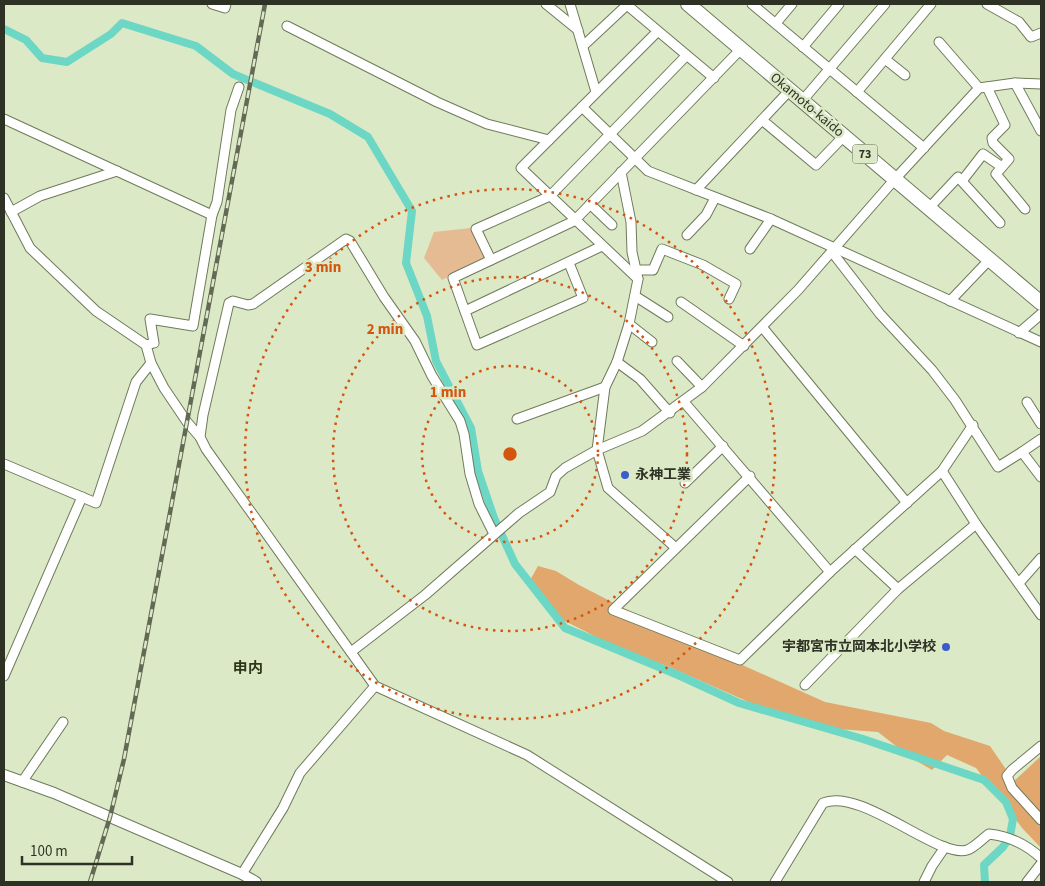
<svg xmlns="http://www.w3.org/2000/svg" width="1045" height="886" viewBox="0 0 1045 886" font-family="'Source Sans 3','Noto Sans JP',sans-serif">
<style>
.green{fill:#e4bb92}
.forest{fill:#e2a76c}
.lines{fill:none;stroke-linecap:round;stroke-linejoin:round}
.canal{stroke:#6cd7c4;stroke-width:8}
.minor-casing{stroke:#6f7a5b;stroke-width:11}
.tertiary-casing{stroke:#6f7a5b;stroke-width:12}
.primary-casing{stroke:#6f7a5b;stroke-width:16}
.minor{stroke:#fff;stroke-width:9}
.tertiary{stroke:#fff;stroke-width:10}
.primary{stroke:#fff;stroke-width:14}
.rail-casing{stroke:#626955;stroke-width:4.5}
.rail{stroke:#dce9c6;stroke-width:2.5;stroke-dasharray:8;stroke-linecap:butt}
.ring{fill:none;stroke:#d5550e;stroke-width:2.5;stroke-dasharray:2.5 5}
.poi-dot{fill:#3a5bcd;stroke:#dce9c6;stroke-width:2}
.labels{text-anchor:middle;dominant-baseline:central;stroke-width:5;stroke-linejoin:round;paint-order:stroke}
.shield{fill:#dce9c6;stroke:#626955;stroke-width:1}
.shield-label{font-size:12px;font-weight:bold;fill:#2e3225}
.street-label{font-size:14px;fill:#2e3225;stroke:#dce9c6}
.poi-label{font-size:14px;font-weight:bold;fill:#2e3225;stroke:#dce9c6;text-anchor:start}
.neighbourhood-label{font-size:15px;font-weight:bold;fill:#2c3619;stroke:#dce9c6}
.centre{fill:#d5550e;stroke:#dce9c6;stroke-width:2.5}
.ring-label{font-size:15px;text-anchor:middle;font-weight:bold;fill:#d5550e;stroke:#dce9c6;stroke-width:5;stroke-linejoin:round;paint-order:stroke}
</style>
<rect width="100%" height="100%" fill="#dce9c6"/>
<!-- green -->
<path class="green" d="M471 228 486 257 442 280 424 258 434 232Z"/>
<!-- forest -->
<path class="forest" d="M538 566 556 571 579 585 680 637 825 702 931 723 944 731 990 746 1014 781 1041 756V848L1023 829 976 768 947 755 932 770 910 757 878 732 838 729 751 703 667 666 616 647 557 617 529 582Z"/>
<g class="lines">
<!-- canal -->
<path class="canal" d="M4 29 26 40 42 58 67 62 111 34 122 23 196 46 233 74 330 114 368 137 412 211 406 263 427 316 436 361 471 428 478 471 494 518 515 564 565 628 678 675 739 703 863 739 984 780 1006 802 1013 819 1010 836 1003 847 984 865 985 882"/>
<!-- minor casing -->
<g class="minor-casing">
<g id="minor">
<path d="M212 4 225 8 226 4"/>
<path d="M546 4 578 30"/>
<path d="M570 4 596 92"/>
<path d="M752 4 924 148"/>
<path d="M987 4 1019 22 1031 37 1041 33"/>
<path d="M627 5 714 78"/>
<path d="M776 23 792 4"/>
<path d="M287 26 437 102 487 124 549 140"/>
<path d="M939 42 979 88"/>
<path d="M583 46 628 4"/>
<path d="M803 47 839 4"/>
<path d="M885 59 905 75"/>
<path d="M1015 83 1041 131"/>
<path d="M987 87 1005 125 992 138 993 143 1009 159 996 174 1025 209"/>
<path d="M857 92 931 4"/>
<path d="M802 101 885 4"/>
<path d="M582 107 648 171 771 219 1041 342"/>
<path d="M4 119 212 215 193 326 150 319 154 343 146 345"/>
<path d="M762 120 816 165 844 136"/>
<path d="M621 172 631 222 632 252 638 279 629 324 617 362 605 387 597 450 608 488 676 548"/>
<path d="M962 181 983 154 1002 167"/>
<path d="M696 190 790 90"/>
<path d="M4 198 30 248 96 311 146 345 151 363 164 388 187 422 200 437"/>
<path d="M590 204 612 225"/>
<path d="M929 208 958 177 1000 223"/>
<path d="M11 212 40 196 117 171"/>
<path d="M212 215 217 202 231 110 239 87"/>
<path d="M687 235 706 215 715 198"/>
<path d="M750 249 771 219"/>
<path d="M832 252 880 314 932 370 955 400 998 467 1022 452 1041 477"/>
<path d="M491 260 476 229 550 196 686 56"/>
<path d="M569 263 583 298 477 345 453 278 574 221 741 49"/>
<path d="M636 270H653L662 249 703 265 736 284 729 299"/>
<path d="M638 279 521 168 657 32"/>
<path d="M635 296 668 317"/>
<path d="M950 301 990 259"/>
<path d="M681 302 744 346"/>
<path d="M465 311 602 246"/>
<path d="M629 324 652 342"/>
<path d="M763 328 907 503"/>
<path d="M1019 333 1041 314"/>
<path d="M677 361 702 387"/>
<path d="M617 362 640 379 670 413"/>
<path d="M684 402 830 572 942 471 973 425"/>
<path d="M1027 402 1041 424"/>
<path d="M517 419 605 387"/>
<path d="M1022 452 1041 439"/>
<path d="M4 464 96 503 136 382 151 363"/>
<path d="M942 471 976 524 1041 615"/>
<path d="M750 476 613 610 740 660 830 572"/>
<path d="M685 483 723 446"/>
<path d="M494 534 479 504 470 474 464 434 460 421 432 376 415 341 384 297 350 241 346 239 253 304 248 305 233 301 229 303 203 415 200 437 206 449 375 686 527 755 728 882"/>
<path d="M855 549 898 589"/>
<path d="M1019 583 1041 558"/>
<path d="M351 652 425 595 519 513 550 492 556 476 565 468 597 450 642 431 702 387 798 290 895 179 979 88 1015 83 1041 84"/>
<path d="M4 676 82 497"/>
<path d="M805 685 898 589 976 524"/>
<path d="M1041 746 1012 770 1007 776 1012 788 1041 820"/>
<path d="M22 782 63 722"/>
<path d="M242 874 283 808 300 773 375 686"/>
<path d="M775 882 823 803C861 787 938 859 967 850 974 848 982 839 989 834 1008 836 1027 845 1041 858"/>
<path d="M924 882 932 866 945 847"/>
<path d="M1027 882 1041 864"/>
</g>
</g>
<!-- tertiary casing -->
<g class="tertiary-casing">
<path id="tertiary" d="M4 775 54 793 242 874 256 882"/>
</g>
<!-- primary casing -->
<g class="primary-casing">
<path id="primary" d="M688 4 1041 303"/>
</g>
<!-- minor -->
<use href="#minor" class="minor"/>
<!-- tertiary -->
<use href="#tertiary" class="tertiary"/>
<!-- primary -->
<use href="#primary" class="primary"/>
<!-- rail casing -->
<g class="rail-casing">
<path id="rail" d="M90 882 110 817 124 759 265 4"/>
</g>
<!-- rail -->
<use href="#rail" class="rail"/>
</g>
<!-- distance rings -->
<g class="ring">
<circle cx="510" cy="454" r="88"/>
<circle cx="510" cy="454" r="177"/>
<circle cx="510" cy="454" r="265"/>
</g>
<!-- markers -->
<g class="poi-dot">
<circle cx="625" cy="475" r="5"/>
<circle cx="946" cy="647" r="5"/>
</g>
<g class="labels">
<!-- shield labels -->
<rect class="shield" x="852.5" y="144.5" width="25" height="19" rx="4"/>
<g class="shield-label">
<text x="865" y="154">73</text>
</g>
<!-- street labels -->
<g class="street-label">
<text transform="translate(807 105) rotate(40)">Okamoto-kaido</text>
</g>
<!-- poi labels -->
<g class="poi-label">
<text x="635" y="475">永神工業</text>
<text x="936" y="647" text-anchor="end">宇都宮市立岡本北小学校</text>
</g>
<!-- neighbourhood labels -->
<g class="neighbourhood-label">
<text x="248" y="668">申内</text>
</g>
</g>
<circle cx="510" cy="454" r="8" class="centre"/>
<g class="ring-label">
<text x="323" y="272">3 min</text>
<text x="385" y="334">2 min</text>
<text x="448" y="397">1 min</text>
</g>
<!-- border -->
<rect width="1045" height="886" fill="none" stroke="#2e3225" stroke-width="10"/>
<!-- scale -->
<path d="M22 856v8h110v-8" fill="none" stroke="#2e3225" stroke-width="2.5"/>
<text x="30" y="856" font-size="15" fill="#2e3225" stroke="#dce9c6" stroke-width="4" paint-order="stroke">100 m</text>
</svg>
